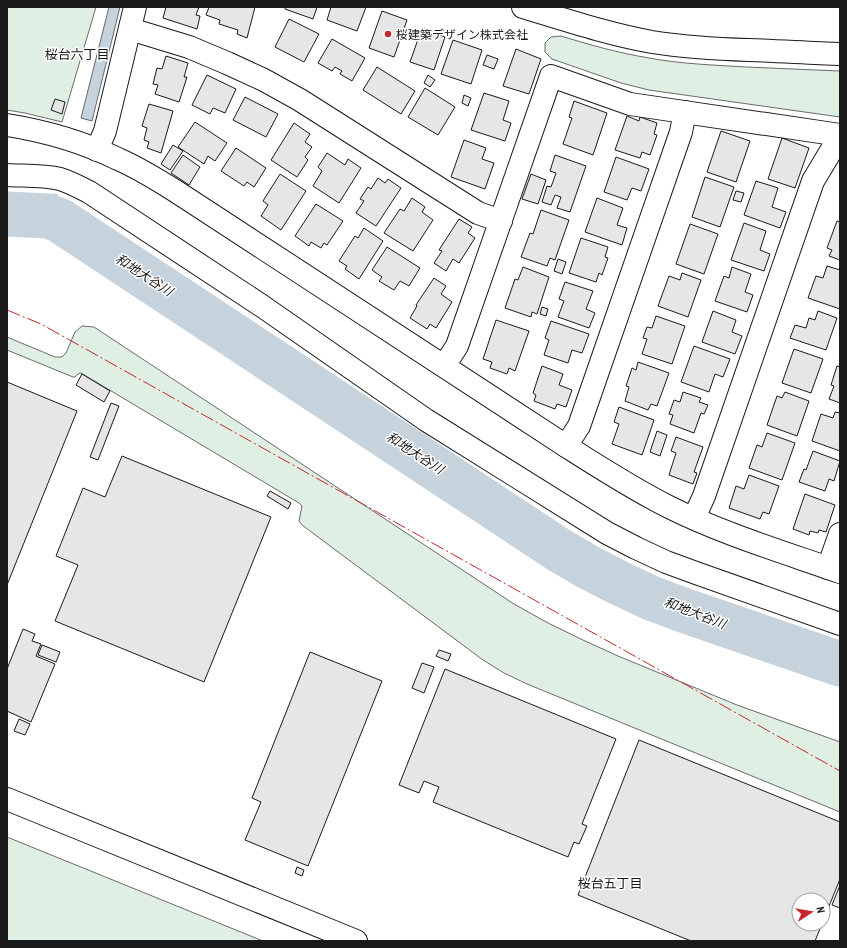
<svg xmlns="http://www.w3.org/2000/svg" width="847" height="948" viewBox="0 0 847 948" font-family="'PT Sans Narrow','Noto Sans JP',sans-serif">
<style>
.green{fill:#e0efe3;stroke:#6a6a6a}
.water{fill:#c6d2dc;stroke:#6a6a6a}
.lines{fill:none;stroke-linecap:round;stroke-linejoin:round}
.stream{stroke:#c6d2dc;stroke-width:7}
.river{stroke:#c6d2dc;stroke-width:45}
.building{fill:#e6e6e6;stroke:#1a1a1a}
.minor-casing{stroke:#1a1a1a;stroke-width:24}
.tertiary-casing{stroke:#1a1a1a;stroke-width:24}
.minor{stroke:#fff;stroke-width:22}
.tertiary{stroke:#fff;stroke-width:22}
.power{stroke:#c62828;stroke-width:1;stroke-dasharray:14 3 2 3;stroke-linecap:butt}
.poi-dot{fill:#c62828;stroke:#fff;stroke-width:1.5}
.labels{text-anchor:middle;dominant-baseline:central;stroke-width:3;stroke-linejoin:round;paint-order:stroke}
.poi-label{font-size:12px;fill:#1a1a1a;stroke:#fff;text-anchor:start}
.neighbourhood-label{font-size:13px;fill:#1a1a1a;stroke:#fff}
.water-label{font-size:13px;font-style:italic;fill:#1a1a1a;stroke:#fff}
</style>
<rect width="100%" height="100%" fill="#fff"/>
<!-- green -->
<g class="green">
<path d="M7 7H96L62 122 25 113 7 110Z"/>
<path d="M561 36C590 45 619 53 649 58 681 64 714 65 746 67 777 68 809 70 840 71V117L649 90 621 83 552 59 545 52V43L551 37Z"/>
<path d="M82 326 94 327 514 604 548 623 583 640 618 656 737 705 840 742V812L527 684 504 673 483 660 302 525 299 521 302 506 299 503 81 373 78 374 75 377H73L7 350V337L55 357H62L66 353 75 332Z"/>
<path d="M7 837 263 941H7Z"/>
</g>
<!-- water -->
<path class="water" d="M109 7H120L92 121 81 118Z"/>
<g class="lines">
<!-- stream -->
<path class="stream" d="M47 216 55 197"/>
<!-- river -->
<path class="river" d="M7 214 47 216 59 220 68 226 559 550 588 567 619 583 651 598 683 610 840 664"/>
</g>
<!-- building -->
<g class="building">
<path d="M166 7H199L196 15 200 16 197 29 163 18Z"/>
<path d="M209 7H255L247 38 237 34 238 30 219 24 220 20 206 15Z"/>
<path d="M285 7H317L313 19 285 9Z"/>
<path d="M331 7H366L357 31 327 20Z"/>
<path d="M382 11 407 20 394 57 369 48Z"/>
<path d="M289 19 319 34 304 62 275 47Z"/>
<path d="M422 28 445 37 434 70 410 62Z"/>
<path d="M332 39 365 58 352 81 340 74 342 71 335 67 332 71 318 63Z"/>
<path d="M453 40 482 50 471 84 441 74Z"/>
<path d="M516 49 541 59 529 94 503 86Z"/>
<path d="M487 55 498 59 494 69 483 65Z"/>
<path d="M166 56 188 63 184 77H187L179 102 155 94 158 85 153 84 157 68 162 69Z"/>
<path d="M377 67 415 91 401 114 363 90Z"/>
<path d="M207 75 236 89 225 113 213 108 210 114 192 105Z"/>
<path d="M428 75 435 80 430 87 424 83Z"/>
<path d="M425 88 455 107 438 135 408 117Z"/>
<path d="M484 93 509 101 503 120 511 123 505 141 471 130Z"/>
<path d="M464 95 471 98 468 106 462 103Z"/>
<path d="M245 97 278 114 266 137 233 120Z"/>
<path d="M55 99 65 102 62 114 51 110Z"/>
<path d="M574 101 607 113 593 155 563 144 572 118 569 117Z"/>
<path d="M149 104 173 111 161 153 147 148 149 142 144 140 147 128 142 126Z"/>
<path d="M627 116 639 121 640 117 657 123 654 134 657 135 650 155 642 152 640 158 615 150Z"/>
<path d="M195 122 227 143 215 161 208 156 204 164 178 147Z"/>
<path d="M294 123 310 134 305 142 312 147 305 157 308 160 297 177 271 160Z"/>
<path d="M721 131 750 141 736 182 707 172Z"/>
<path d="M782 138 809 148 795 188 768 179Z"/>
<path d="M464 140 486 148 482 159 494 163 485 189 451 177Z"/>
<path d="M173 145 183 151 170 170 161 164Z"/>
<path d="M236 148 266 168 254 187 247 182 244 186 221 171Z"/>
<path d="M327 153 345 165 348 159 361 168 339 203 313 186 322 171 318 167Z"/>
<path d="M183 155 200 167 189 185 171 173Z"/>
<path d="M555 155 586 166 570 212 557 208 561 197 555 195 551 205 542 202 547 186 551 187 556 173 550 171Z"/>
<path d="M616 157 649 169 641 191 632 188 627 200 604 192Z"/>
<path d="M280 174 306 191 281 230 261 216 268 205 263 201Z"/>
<path d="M531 174 546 180 538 204 522 199Z"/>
<path d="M705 177 734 187 720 227 692 217Z"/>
<path d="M378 178 385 183 388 179 401 188 376 226 356 213 364 201 360 199 368 187 371 189Z"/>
<path d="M756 181 778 188 772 207 786 212 780 228 744 215Z"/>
<path d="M736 191 744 193 741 202 733 200Z"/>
<path d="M412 198 425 207 422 212 433 220 413 251 384 233 400 209 404 211Z"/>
<path d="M597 198 623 208 617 225 627 228 622 245 585 232Z"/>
<path d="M316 204 343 221 327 245 324 243 321 248 311 242 309 246 295 236Z"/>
<path d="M541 210 569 220 555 260 550 258 547 266 521 257 530 233 533 234Z"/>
<path d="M459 219 472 227 468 233 475 238 459 263 453 259 446 271 434 263 442 251 439 250Z"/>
<path d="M837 221 840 222V260L829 256 832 250 827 248Z"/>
<path d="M744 223 766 231 760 250 770 254 764 271 731 260Z"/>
<path d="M690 224 718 234 704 274 676 264Z"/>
<path d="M364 228 383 241 359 279 345 269 347 266 339 261 355 236 358 238Z"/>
<path d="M581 238 608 247 605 257 608 258 602 275 599 273 596 282 569 273Z"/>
<path d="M387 247 420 268 409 286 400 281 394 290 379 281 382 277 372 270Z"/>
<path d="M558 259 566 262 562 274 554 271Z"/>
<path d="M827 266 840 270V309L808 298 816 276 823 278Z"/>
<path d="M523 267 549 277 537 314 532 312 531 317 505 308 515 279 518 280Z"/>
<path d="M732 267 751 274 745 292 753 295 747 312 715 301 724 276 729 278Z"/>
<path d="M682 273 701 280 688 317 658 306 669 276 680 280Z"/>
<path d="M434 278 446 286 441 294 452 302 436 328 430 324 427 329 410 318 417 306 416 305Z"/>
<path d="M565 282 593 291 586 309 595 313 589 328 558 317 564 301 559 299Z"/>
<path d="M542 307 548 309 546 316 540 314Z"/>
<path d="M713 311 736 320 732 332 742 336 735 354 702 342Z"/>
<path d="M818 311 837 318 826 350 790 338 795 325 806 328 809 318 815 320Z"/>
<path d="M656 316 685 326 672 364 642 354 647 339 643 338 647 327 652 328Z"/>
<path d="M496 320 529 331 515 371 509 368 507 374 490 368 492 362 483 359Z"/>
<path d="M551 321 589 334 582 353 572 350 568 363 544 355 549 340 545 338Z"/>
<path d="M694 346 730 359 723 377 715 374 709 392 681 382Z"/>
<path d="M794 349 823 359 811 393 782 383Z"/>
<path d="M638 362 669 373 657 406 651 404 648 410 625 401 629 387 626 386 632 368 636 370Z"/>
<path d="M542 366 563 374 559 385 572 390 566 407 557 404 555 409 534 401 536 395 533 393Z"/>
<path d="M837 366 840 367V403L829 399 834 386 831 385Z"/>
<path d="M82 374 110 391 104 402 76 385Z"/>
<path d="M7 382 77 411 7 585Z"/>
<path d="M683 392 701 398 699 402 708 405 704 414 701 413 694 433 670 424 673 415 669 414 674 400 680 402Z"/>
<path d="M785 392 809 401 797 436 767 425 777 396 782 398Z"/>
<path d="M111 403 119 406 98 460 90 457Z"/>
<path d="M619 407 654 420 642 455 612 444 619 424 614 422Z"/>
<path d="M835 412 840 413V451L812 441 821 414 833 418Z"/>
<path d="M657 431 667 435 660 456 650 452Z"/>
<path d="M767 433 795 443 782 480 749 468 757 445 762 447Z"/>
<path d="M676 437 703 447 694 472 697 473 693 484 669 475 676 453 671 451Z"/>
<path d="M813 451 840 461 834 481 829 479 825 491 799 482 804 469 806 470Z"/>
<path d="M122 456 271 517 204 682 55 621 78 565 56 556 83 488 105 497Z"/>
<path d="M749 475 779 486 769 514 763 512 760 519 729 508 736 486 744 489Z"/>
<path d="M270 491 291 503 288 509 267 496Z"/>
<path d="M805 494 835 505 826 532 819 530 818 533 810 531 809 535 793 529Z"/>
<path d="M23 629 35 634 32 641 41 644 36 656 55 664 31 722 7 711V669Z"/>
<path d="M42 645 60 652 56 662 38 655Z"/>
<path d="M439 650 451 654 448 661 436 656Z"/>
<path d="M310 652 382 681 308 866 245 840 261 802 252 798Z"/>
<path d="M422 663 434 667 424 693 412 688Z"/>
<path d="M445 669 616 739 582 824 587 826 579 844 574 842 568 857 433 802 439 787 424 781 419 793 399 785Z"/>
<path d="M19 719 30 724 25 735 14 731Z"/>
<path d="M639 740 840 822V879L823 921V900H799V924H822L815 941H691L578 895Z"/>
<path d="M297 867 304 870 302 876 295 873Z"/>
<path d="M840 885V908L832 905Z"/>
</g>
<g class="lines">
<!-- minor casing -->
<g class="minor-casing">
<g id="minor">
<path d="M130 29 189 47 227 63 264 80 300 100 478 213 501 221"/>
<path d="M7 125C45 131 83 142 118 159 139 168 158 180 177 192L566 446C599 467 633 489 669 507 723 534 783 552 840 572"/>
<path d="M97 150 105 131 135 7"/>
<path d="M7 175C25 176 43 175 60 179 70 182 79 187 89 192L262 306 426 420 607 533 636 548 666 562 696 573 840 624"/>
<path d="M444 366 457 346 551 76 630 104 840 135"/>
<path d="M566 446 579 426 681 132 685 112"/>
<path d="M694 518 704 496 813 181 840 136"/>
<path d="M828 568 840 534"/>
</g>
</g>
<!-- tertiary casing -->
<g class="tertiary-casing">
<g id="tertiary">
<path d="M523 7C566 20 608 34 652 42 684 47 716 49 749 50 779 51 810 53 840 54"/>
<path d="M7 799 356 941"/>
</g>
</g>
<!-- minor -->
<use href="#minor" class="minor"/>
<!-- tertiary -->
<use href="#tertiary" class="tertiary"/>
<!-- power -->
<path class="power" d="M7 310 41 324 840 771"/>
</g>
<!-- markers -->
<circle class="poi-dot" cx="388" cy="34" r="4"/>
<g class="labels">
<!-- poi labels -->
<g class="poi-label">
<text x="396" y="34">桜建築デザイン株式会社</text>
</g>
<!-- neighbourhood labels -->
<g class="neighbourhood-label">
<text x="77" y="54">桜台六丁目</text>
<text x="610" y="883">桜台五丁目</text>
</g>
<!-- water labels -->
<g class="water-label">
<text transform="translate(144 275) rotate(33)">和地大谷川</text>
<text transform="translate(415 453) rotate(33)">和地大谷川</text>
<text transform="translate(695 613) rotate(21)">和地大谷川</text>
</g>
</g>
<!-- border -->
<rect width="847" height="948" fill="none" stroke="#1a1a1a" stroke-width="16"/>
<!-- north arrow -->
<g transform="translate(811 912) rotate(78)"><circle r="19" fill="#ffffff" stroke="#a3a3a3"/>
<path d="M0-3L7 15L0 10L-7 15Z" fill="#c62828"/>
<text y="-6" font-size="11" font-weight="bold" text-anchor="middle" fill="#1a1a1a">N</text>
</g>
</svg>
